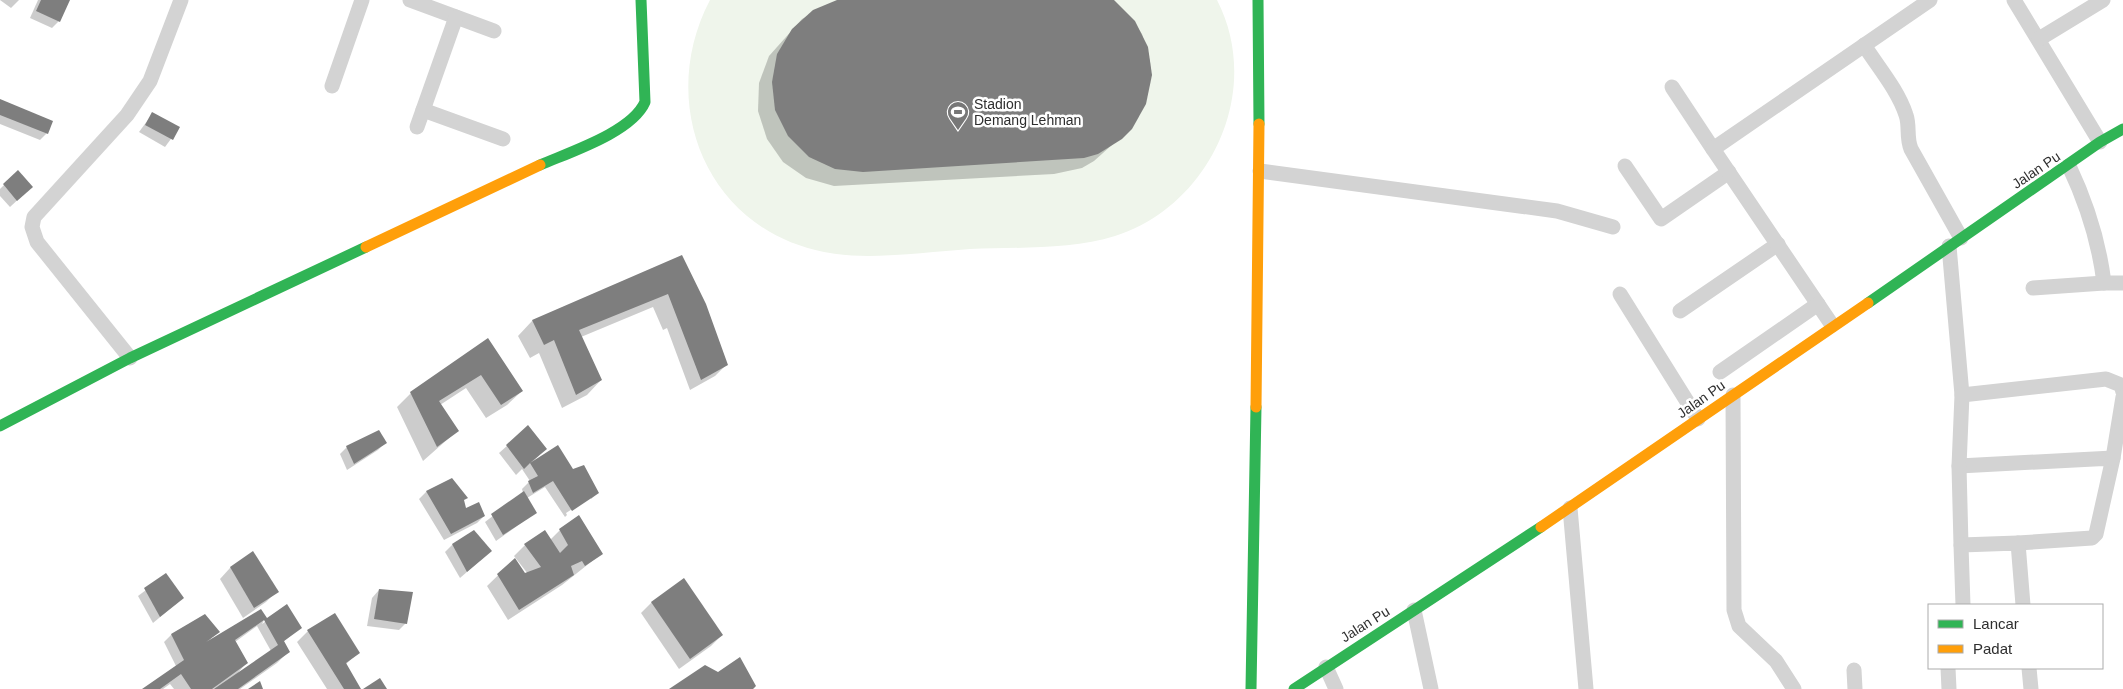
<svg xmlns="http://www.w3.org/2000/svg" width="2123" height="689" viewBox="0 0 2123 689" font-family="Helvetica,sans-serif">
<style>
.green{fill:#eff5eb}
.shadow{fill:#0003;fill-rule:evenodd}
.building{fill:#7e7e7e}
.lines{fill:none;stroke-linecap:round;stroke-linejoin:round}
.street{stroke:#d3d3d3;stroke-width:15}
.fast{stroke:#30b455;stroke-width:11}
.slow{stroke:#ff9f0a;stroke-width:11}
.labels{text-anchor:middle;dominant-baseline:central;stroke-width:5;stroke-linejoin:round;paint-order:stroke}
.poi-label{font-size:14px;fill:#2e2e2e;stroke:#fff;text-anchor:start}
.street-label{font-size:14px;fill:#2e2e2e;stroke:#fff}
</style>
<rect width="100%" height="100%" fill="#fff"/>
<!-- green -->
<path class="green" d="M710 0H1217C1264 91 1210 206 1115 236 1071 250 1015 247 970 249 925 252 867 261 824 252 706 229 656 103 710 0Z"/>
<!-- shadow -->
<g class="shadow">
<path d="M0 0H19L11 8Z"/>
<path d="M38 0H69L59 21 52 28 30 18Z"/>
<path d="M847 0H1111L1134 22 1142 34 1150 61 1151 75 1131 128 1094 161 1082 168 1054 174 834 186 806 178 783 162 767 139 758 111 759 83 769 56 802 19 827 5Z"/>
<path d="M0 101 47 133 40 140 0 124Z"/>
<path d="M153 113 179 128 165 147 139 132Z"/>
<path d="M18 171 24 194 10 207 0 196V189Z"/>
<path d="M681 257 726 365 715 376 690 390 667 328 663 330 653 307 581 337 601 380 587 395 562 408 539 353 530 358 518 336 532 321Z"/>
<path d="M488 340 522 391 507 405 486 418 466 388 440 405 457 431 423 461 397 407 411 393Z"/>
<path d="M528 427 545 449 532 463 572 470 598 493 591 499V497L566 513 567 515 565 517 545 487 527 498 535 513 496 541 485 522 523 493 522 489 530 481 522 469 516 475 499 453Z"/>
<path d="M385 443 378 450 347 470 340 454 347 447Z"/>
<path d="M452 479 466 510 484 516 477 523 444 540 419 499 426 492Z"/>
<path d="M560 530 601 554 562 585 508 620 487 586 514 560 524 575 528 574 514 556 525 545 550 540Z"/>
<path d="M474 532 483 558 460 578 445 552 452 545Z"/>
<path d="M253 553 277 591 266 602 243 618 220 579 230 568Z"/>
<path d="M166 575 183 598 153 623 138 596Z"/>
<path d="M379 590 406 623 399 630 367 626 372 598Z"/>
<path d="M652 602 722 635 711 646 679 669 641 613Z"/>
<path d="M287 606 300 628 283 642 288 652 277 663 240 689H174L170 684 163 689H145L176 666 164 642 171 635 205 615 218 631 209 641 265 618 262 624ZM257 626 271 651 237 674 247 662 235 642Z"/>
<path d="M308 631 359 652 345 665 359 689H327L297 642Z"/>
</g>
<!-- building -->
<g class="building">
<path d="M41 0H70L60 22 36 11Z"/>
<path d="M837 0H1114L1135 21 1148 47 1152 75 1146 104 1132 129 1122 139 1098 154 1084 158 863 172 835 169 809 157 788 136 775 110 772 82 777 54 792 29 813 10Z"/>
<path d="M0 99 53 121 48 134 0 115Z"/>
<path d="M152 112 180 127 173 140 145 125Z"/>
<path d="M18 170 33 187 17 201 3 184Z"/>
<path d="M682 255 706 304 728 365 701 380 668 294 579 330 602 380 576 395 554 340 544 345 532 320Z"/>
<path d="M488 338 523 391 501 405 481 375 439 401 459 431 437 447 410 392Z"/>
<path d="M528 425 547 449 530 463 558 445 573 469 584 465 599 493 572 511 553 481 533 493 528 481 538 476 530 463 524 469 506 445Z"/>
<path d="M379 430 387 443 354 464 346 446Z"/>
<path d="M452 478 468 498 464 500 466 508 479 502 485 516 451 534 426 491Z"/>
<path d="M524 491 537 513 503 535 491 514Z"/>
<path d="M579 515 603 554 585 566 582 561 571 566 574 575 519 610 497 574 515 558 525 573 541 567 524 544 545 530 560 553 568 545 559 529Z"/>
<path d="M474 530 492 551 467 572 452 544Z"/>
<path d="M253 551 279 592 254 608 230 567Z"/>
<path d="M166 573 184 598 160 617 144 588Z"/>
<path d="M684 578 723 635 690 659 651 602Z"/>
<path d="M379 589 413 592 407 624 374 619Z"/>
<path d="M287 604 302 628 284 641 290 652 238 689H214L278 645 264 620 235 640 248 663 212 689H191L181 674 160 689H142L184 660 171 634 205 614 220 632 206 642 261 609 267 618Z"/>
<path d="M335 613 360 653 346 663 361 689H344L307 630Z"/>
<path d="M740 657 756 686 753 689H669L705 665 718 672Z"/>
<path d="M380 678 387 689H363Z"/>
<path d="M260 681 263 689H248Z"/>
</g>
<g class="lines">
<!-- street -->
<g class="street">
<path d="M410 0 494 31"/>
<path d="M2014 0 2100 142"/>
<path d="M2039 39 2103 0"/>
<path d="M1864 45C1878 67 1898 90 1906 115 1910 126 1906 137 1911 149L1961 238"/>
<path d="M332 86 362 0"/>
<path d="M1672 87 1713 149"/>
<path d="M423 110 503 139"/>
<path d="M417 127 456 17"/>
<path d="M1625 166 1661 219 1729 172"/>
<path d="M2069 166C2087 204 2099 242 2104 283H2123"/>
<path d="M1260 171 1557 211 1613 227"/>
<path d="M1949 246 1962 395 1959 466 2113 458 2096 534 2092 538 2018 543"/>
<path d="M2033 288 2104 283"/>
<path d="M1620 294 1698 419"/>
<path d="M1680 311 1778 244"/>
<path d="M1832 325 1713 149 1930 0"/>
<path d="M130 358 37 242 32 227 34 217 127 115 150 81 181 0"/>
<path d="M1720 372 1818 304"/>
<path d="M1733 395 1734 610 1739 626 1776 661 1794 689"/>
<path d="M1962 395 2106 379 2121 385 2123 392"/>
<path d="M2113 458 2123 397"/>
<path d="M1959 466 1961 545 2018 543 2023 605"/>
<path d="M1570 508 1586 689"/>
<path d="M1961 545 1963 605"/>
<path d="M1414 610 1431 689"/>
<path d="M1326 667 1336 689"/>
<path d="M1948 668 1949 689"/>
<path d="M2029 668 2031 689"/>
<path d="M1854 670 1855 689"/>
</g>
<!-- fast -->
<g class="fast">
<path d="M1258 0 1259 124"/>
<path d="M540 165C570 152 632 132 645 102L641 0"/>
<path d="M1868 303 2100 142 2123 129"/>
<path d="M0 426 130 358 366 247"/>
<path d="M1251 689 1256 407"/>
<path d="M1294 689 1541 527"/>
</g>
<!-- slow -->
<g class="slow">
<path d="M366 247 540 165"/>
<path d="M1256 407 1259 124"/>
<path d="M1541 527 1868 303"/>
</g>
</g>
<!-- icons -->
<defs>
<g id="stadium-pin" transform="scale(1.125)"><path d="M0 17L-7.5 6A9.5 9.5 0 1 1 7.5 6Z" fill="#777" stroke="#fff"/><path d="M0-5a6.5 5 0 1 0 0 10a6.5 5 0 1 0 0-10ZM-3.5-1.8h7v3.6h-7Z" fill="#fff"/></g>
</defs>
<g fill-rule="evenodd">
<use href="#stadium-pin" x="958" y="112"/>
</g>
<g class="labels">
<!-- poi labels -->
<g class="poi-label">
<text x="974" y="104">Stadion<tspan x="974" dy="16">Demang Lehman</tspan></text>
</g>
<!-- street labels -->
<g class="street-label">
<text transform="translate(2036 170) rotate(-34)">Jalan Pu</text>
<text transform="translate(1701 399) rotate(-35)">Jalan Pu</text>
<text transform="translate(1365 624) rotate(-32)">Jalan Pu</text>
</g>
</g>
<!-- legend -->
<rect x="1928" y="604" width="175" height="65" fill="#ffffff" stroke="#ababab"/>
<rect x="1938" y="620" width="25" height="8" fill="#30b455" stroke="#ababab"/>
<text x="1973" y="629" font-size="15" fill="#2e2e2e">Lancar</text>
<rect x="1938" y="645" width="25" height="8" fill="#ff9f0a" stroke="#ababab"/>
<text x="1973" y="654" font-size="15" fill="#2e2e2e">Padat</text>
</svg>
